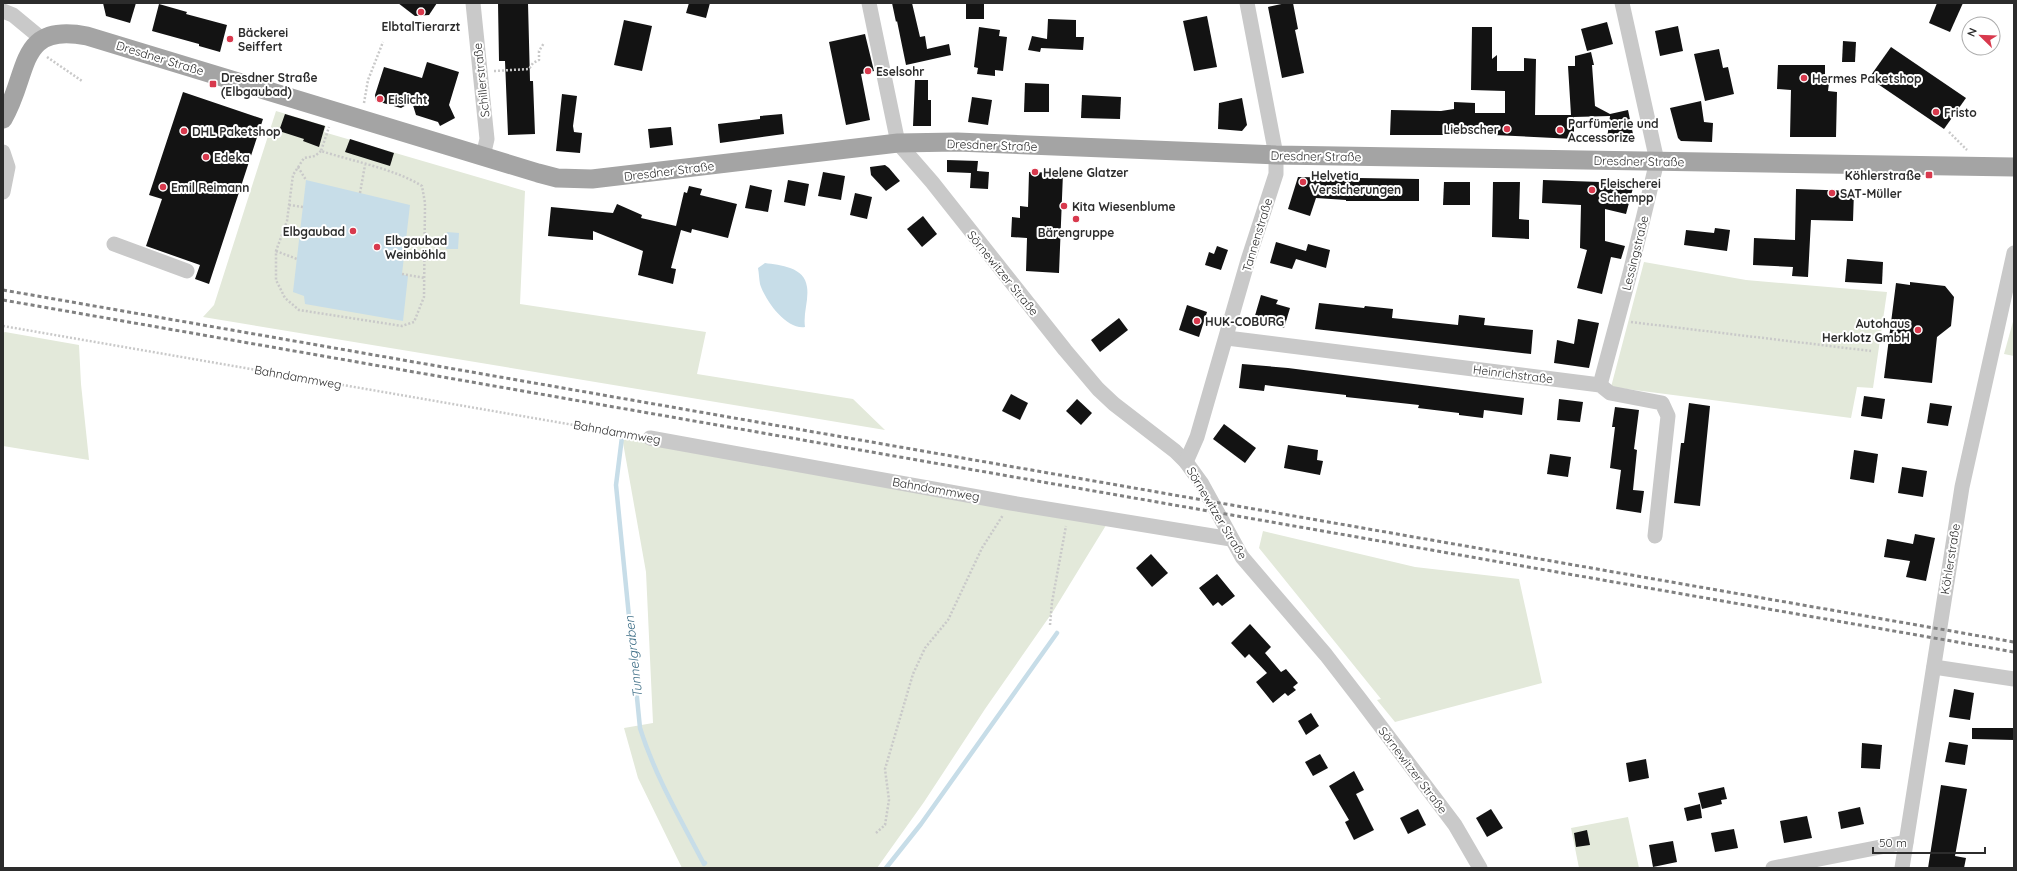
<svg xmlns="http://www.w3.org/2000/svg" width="2017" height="871" viewBox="0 0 2017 871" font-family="Quicksand,sans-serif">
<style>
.green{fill:#e3e9da}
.water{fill:#c7dde8}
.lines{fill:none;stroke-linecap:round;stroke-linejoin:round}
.stream{stroke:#c7dde8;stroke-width:4.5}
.building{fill:#131313}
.path{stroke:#c9c9c9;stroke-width:2.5;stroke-dasharray:2 2;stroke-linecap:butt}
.minor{stroke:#c9c9c9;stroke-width:15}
.major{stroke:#a4a4a4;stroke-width:19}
.rail{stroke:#818181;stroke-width:3;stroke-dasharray:4 3;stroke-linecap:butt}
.poi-dot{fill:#d8394d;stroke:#fff;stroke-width:1.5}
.labels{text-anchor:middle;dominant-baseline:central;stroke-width:4;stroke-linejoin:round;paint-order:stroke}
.poi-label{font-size:12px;font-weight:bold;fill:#2c2c2c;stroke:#fff;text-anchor:start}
.street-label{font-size:12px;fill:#2c2c2c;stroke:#fff}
.water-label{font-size:13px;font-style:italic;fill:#407088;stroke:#fff}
</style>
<rect width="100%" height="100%" fill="#fff"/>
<!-- green -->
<g class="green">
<path d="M276 111 326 126 324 132 327 133 525 191 520 304 706 332 697 374 853 399 885 430 203 317 214 305Z"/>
<path d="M1644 262 1746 280 1887 292 1873 388 1857 387 1851 418 1611 387Z"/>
<path d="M2014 318V356L2004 354Z"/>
<path d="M5 332 79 345 81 384 89 460 3 446V333Z"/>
<path d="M622 437 1108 522 1054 610 985 709 924 802 877 868H682L638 778 624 728 653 723 646 572Z"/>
<path d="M1263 531 1415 567 1519 579 1542 683 1395 722 1377 700 1381 699 1259 548Z"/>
<path d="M1628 817 1639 868H1579L1571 828Z"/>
</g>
<!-- water -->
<g class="water">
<path d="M306 180 410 205 402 274 408 276 403 321 305 304 304 296 293 292Z"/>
<path d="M447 232 459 233 458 249H446Z"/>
<path d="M765 263C780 265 805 267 807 287 809 300 803 313 805 327 786 330 765 300 760 284 759 279 759 273 758 268Z"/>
</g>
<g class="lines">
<!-- stream -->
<g class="stream">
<path d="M622 437 616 485 640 728C655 776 681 820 704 864L705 863"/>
<path d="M886 868 921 824 1057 633"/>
</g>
</g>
<!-- building -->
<g class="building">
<path d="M103 3H136L130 23 106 16Z"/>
<path d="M398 3H437L429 15 415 16Z"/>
<path d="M498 3H528L530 81H533L535 134 508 135 505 61H499Z"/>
<path d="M689 3H710L706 18 686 13Z"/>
<path d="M892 3H912L920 37 925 36 927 49 949 44 951 55 906 65 897 21 896 22Z"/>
<rect x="966" y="3" width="18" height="16"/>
<path d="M1286 3H1293L1298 29 1295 30 1304 73 1282 78 1268 7Z"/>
<path d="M1937 3H1963L1950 32 1929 23Z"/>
<path d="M159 4 187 12 186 14 227 25 220 52 199 46V44L152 31Z"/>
<path d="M1207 16 1217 67 1194 71 1183 21Z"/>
<path d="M1048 19 1076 20V37H1084L1083 50 1041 48 1040 52 1028 50 1032 36 1047 39Z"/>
<path d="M624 20 652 26 642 71 614 65Z"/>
<path d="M1607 22 1613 44 1587 51 1581 29Z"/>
<path d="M1678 26 1683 51 1660 56 1655 31Z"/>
<path d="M979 27 1000 30 999 36 1007 37 1003 71 995 70V76L977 74 978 68 974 67Z"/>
<path d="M1472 27H1492V59L1497 55V71H1524V58L1536 59 1535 115H1571L1568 66H1575V56L1591 52 1594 65H1592L1595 106 1610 114 1628 110 1633 134 1627 140 1607 139 1610 116 1574 117V139L1494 135H1390L1391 110 1441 111 1454 109V102L1475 103V113H1505V91L1471 90Z"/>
<path d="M865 34 874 71 861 74 870 120 846 125 829 42Z"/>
<path d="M1843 41 1856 42 1855 62H1842Z"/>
<path d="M1891 47 1966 98 1944 129 1869 78Z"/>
<path d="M1719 49 1723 68 1728 67 1734 94 1705 101 1694 54Z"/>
<path d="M427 62 459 72 449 105 455 118 440 126 438 122 416 115 412 102 401 108 376 101 375 95 384 67 422 78Z"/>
<path d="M1778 65H1825V79L1829 83 1828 91 1837 92 1836 137H1790L1791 90 1777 89Z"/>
<path d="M915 80H928V100H931V126H913Z"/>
<path d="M1025 83 1049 84V112H1024Z"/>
<path d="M183 92 263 119 209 284 195 279 200 265 146 246 162 199 149 195Z"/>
<path d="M562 94 577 96 573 126 574 132 582 133 580 153 556 151Z"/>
<path d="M1082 95 1121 97 1120 119 1081 118Z"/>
<path d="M972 97 992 100 988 125 968 122Z"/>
<path d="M1242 98 1247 125 1242 131 1218 129 1219 103Z"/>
<path d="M1701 101 1704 122 1713 123 1712 142 1681 141 1678 138 1670 108Z"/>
<path d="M285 114 325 126 319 147 303 141 304 139 279 131Z"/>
<path d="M782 114 784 134 720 143 718 124 760 119V116Z"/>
<path d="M671 127 673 145 650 148 648 129Z"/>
<path d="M350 139 394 153 390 166 345 152Z"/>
<path d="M947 160 978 161 977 171 989 172 988 189 970 188 971 173 947 172Z"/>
<path d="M885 165 889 168 900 181 886 191 871 175 870 167Z"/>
<path d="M823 172 845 176 841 200 818 196Z"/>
<path d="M1029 172 1063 173 1059 273 1026 271 1027 238 1011 237 1012 217 1020 218V206L1028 207Z"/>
<path d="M1298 177 1419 179V201H1346V200L1316 198 1310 216 1288 209Z"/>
<path d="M788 180 809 184 805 206 784 202Z"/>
<path d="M1543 180 1629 183 1633 188 1626 214 1605 209V241L1625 246 1621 259 1611 257 1602 294 1577 288 1587 250 1580 248 1581 205 1542 203Z"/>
<path d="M1444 182H1470V205H1443Z"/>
<path d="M1493 182H1520L1519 219 1529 220V239L1492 237Z"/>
<path d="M750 185 772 190 768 212 745 208Z"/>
<path d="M689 186 702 189 700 195 737 204 728 238 692 229 691 233 681 230 671 268 676 269 673 284 638 275 643 251 593 231V240L548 236 551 207 613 213 617 204 642 215 641 218 676 226 684 192 687 193Z"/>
<path d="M1796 189 1854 191 1853 221 1811 220 1808 277 1792 276 1793 267 1753 265 1754 238 1795 240Z"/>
<path d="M855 193 872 197 867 219 850 215Z"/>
<path d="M923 216 937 234 922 247 907 229Z"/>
<path d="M1715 228 1730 230 1727 251 1684 245 1686 230 1714 233Z"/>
<path d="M1276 242 1306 251 1308 244 1330 250 1326 268 1296 259 1292 269 1270 263Z"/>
<path d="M1217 246 1228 250 1221 270 1205 265 1209 252 1214 254Z"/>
<path d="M1847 259 1883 262 1882 284 1845 282Z"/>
<path d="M1910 282 1945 286 1954 297 1951 326 1937 337 1932 383 1884 378 1896 283 1910 285Z"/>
<path d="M1261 295 1278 300 1276 304 1290 308 1284 328 1254 319Z"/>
<path d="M1319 303 1364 308 1365 306 1393 309 1392 318 1458 325 1459 315 1485 318 1484 325 1533 330 1531 354 1315 329Z"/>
<path d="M1187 305 1207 312 1199 337 1179 330Z"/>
<path d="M1119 318 1128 330 1100 352 1091 340Z"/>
<path d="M1578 319 1599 323 1589 368 1554 363 1557 340 1574 344Z"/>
<path d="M1242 364 1288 368 1524 398 1522 415 1484 410 1483 418 1459 415V413L1418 408 1419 405 1346 397V395L1312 391 1265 385 1264 391 1239 388Z"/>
<path d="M1011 394 1028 403 1020 420 1002 411Z"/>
<path d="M1864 396 1885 399 1882 419 1861 416Z"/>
<path d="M1077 399 1092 413 1081 425 1066 411Z"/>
<path d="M1559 399 1583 402 1580 422 1557 420Z"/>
<path d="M1689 403 1710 406 1700 506 1674 503 1681 443H1684Z"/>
<path d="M1930 403 1952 406 1948 426 1927 423Z"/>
<path d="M1615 407 1639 410 1634 449 1637 450 1633 490 1644 491 1641 513 1616 509 1621 470 1610 468 1615 427H1612Z"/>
<path d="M1224 424 1256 448 1245 463 1213 439Z"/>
<path d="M1288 445 1318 450 1317 460 1323 461 1320 475 1284 468Z"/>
<path d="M1854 450 1878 454 1874 483 1850 479Z"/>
<path d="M1550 454 1571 457 1568 477 1547 474Z"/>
<path d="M1902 467 1927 471 1923 497 1898 493Z"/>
<path d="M1915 534 1935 538 1926 581 1906 577 1910 561 1884 557 1887 539 1913 544Z"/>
<path d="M1151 554 1168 573 1152 587 1136 568Z"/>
<path d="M1217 574 1235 596 1222 606 1218 602 1213 606 1199 588Z"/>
<path d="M1250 624 1271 647 1265 653 1281 672 1286 669 1298 683 1293 687 1296 690 1288 696 1285 693 1273 703 1256 682 1267 673 1249 654 1245 658 1231 643Z"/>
<path d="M1954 689 1974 693 1970 720 1949 717Z"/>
<path d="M1311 713 1319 726 1306 735 1298 721Z"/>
<path d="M1972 728H2014V740L1972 739Z"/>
<path d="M1949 742 1968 745 1965 765 1945 762Z"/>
<path d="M1862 743 1882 745 1880 769 1861 768Z"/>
<path d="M1320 754 1328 768 1313 776 1305 762Z"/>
<path d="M1646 759 1649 778 1629 782 1626 763Z"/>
<path d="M1354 771 1364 790 1356 794 1374 830 1354 840 1345 822 1349 820 1329 786Z"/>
<path d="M1941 785 1967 789 1955 856 1966 858 1964 868H1928Z"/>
<path d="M1724 787 1727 799 1721 800 1722 804 1702 809 1698 793Z"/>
<path d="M1700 804 1702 818 1687 821 1684 808Z"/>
<path d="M1860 807 1864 824 1841 829 1838 812Z"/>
<path d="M1418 809 1426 825 1408 834 1400 818Z"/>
<path d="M1491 809 1503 828 1487 837 1476 818Z"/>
<path d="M1807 816 1812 838 1784 843 1780 821Z"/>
<path d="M1734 829 1738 848 1715 852 1711 833Z"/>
<path d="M1587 830 1590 845 1576 847 1574 833Z"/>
<path d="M1673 841 1677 862 1653 867 1649 845Z"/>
</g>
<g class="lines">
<!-- path -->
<g class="path">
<path d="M47 57 82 81"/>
<path d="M494 71 529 69 533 63 539 60V51L544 43"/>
<path d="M364 103 368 80 383 42"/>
<path d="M1949 132 1967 150"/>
<path d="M321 151 315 156 304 158 293 175 287 221 276 251V280L285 298 299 310 402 326 414 322 424 297 425 203 422 186C395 169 352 161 321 151L329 127"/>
<path d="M298 167 306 180"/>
<path d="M360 193 365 165"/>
<path d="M289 205 303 207"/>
<path d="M276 251 297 259"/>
<path d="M402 274 425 278"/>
<path d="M1631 322 1871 351"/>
<path d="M3 326 637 436"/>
<path d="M1050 625 1052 602 1066 526"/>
<path d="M876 833 885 825 889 800 885 769 913 674 925 648 948 620 982 548 1003 515"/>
</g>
<!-- minor -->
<g class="minor">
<path d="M473 3 487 139 483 156"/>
<path d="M869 3 898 143 932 182 1065 350 1098 389 1114 404 1175 451 1186 462 1202 484 1242 557 1326 655 1360 699 1455 825 1480 868"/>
<path d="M3 11 13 15 42 39"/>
<path d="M3 152 8 167 3 192"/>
<path d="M114 244 187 271"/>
<path d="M1227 338 1600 385 1610 393 1662 403 1668 416 1655 536"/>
<path d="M1600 385 1630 273 1657 161 1622 3"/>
<path d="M650 438 1011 503 1231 539"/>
<path d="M1186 462 1197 437 1248 260 1276 174V155L1247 3"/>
<path d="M1934 667 2014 679"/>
<path d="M1773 868 1906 842"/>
<path d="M1902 868 1962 487 2014 253"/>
</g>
<!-- major -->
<path class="major" d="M3 119C30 74 16 22 87 36L538 173 557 178 592 179 898 143 957 142 1276 155 2014 167"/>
<!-- rail -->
<g class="rail">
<path d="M3 290 2014 642"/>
<path d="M3 300 2014 652"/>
</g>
</g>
<!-- markers -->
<g class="poi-dot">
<circle cx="421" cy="12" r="4"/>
<circle cx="230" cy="39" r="4"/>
<circle cx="868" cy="71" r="4"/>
<circle cx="1804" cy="78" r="4"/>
<rect x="209" y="80" width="8" height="8" rx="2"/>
<circle cx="380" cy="99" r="4"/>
<circle cx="1936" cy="112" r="4"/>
<circle cx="1507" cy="129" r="4"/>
<circle cx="1560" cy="130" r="4"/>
<circle cx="184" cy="131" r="4"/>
<circle cx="206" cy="157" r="4"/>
<circle cx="1035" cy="172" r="4"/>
<rect x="1925" y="171" width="8" height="8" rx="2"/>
<circle cx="1303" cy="182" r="4"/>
<circle cx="163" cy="187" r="4"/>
<circle cx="1592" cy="190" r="4"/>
<circle cx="1832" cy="193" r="4"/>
<circle cx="1064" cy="206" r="4"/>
<circle cx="1076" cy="219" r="4"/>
<circle cx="353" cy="231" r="4"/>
<circle cx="377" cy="247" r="4"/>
<circle cx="1197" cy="321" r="4"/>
<circle cx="1918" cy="330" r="4"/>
</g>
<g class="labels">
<!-- poi labels -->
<g class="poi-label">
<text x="421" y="26" text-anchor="middle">ElbtalTierarzt</text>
<text x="238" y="32">Bäckerei<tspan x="238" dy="14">Seiffert</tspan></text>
<text x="876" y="71">Eselsohr</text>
<text x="221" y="77">Dresdner Straße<tspan x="221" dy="14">(Elbgaubad)</tspan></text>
<text x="1812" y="78">Hermes Paketshop</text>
<text x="388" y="99">Eislicht</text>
<text x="1944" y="112">Fristo</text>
<text x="1568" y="123">Parfümerie und<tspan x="1568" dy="14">Accessorize</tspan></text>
<text x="1499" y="129" text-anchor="end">Liebscher</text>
<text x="192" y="131">DHL Paketshop</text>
<text x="214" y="157">Edeka</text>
<text x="1043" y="172">Helene Glatzer</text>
<text x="1311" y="175">Helvetia<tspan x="1311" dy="14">Versicherungen</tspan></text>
<text x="1921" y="175" text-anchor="end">Köhlerstraße</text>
<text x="1600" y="183">Fleischerei<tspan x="1600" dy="14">Schempp</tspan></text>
<text x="171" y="187">Emil Reimann</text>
<text x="1840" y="193">SAT-Müller</text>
<text x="1072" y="206">Kita Wiesenblume</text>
<text x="345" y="231" text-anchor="end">Elbgaubad</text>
<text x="1076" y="232" text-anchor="middle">Bärengruppe</text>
<text x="385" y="240">Elbgaubad<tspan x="385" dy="14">Weinböhla</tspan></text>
<text x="1205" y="321">HUK-COBURG</text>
<text x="1910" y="323" text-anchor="end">Autohaus<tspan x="1910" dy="14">Herklotz GmbH</tspan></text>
</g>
<!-- street labels -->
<g class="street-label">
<text transform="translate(160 58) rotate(17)">Dresdner Straße</text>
<text transform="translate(481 80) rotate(-96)">Schillerstraße</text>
<text transform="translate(992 145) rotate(2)">Dresdner Straße</text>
<text transform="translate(1316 156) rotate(1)">Dresdner Straße</text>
<text transform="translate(1639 161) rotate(1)">Dresdner Straße</text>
<text transform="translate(669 171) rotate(-7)">Dresdner Straße</text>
<text transform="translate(1257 235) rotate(-73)">Tannenstraße</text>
<text transform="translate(1635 253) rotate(-76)">Lessingstraße</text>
<text transform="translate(1003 273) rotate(51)">Sörnewitzer Straße</text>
<text transform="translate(1513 374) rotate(7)">Heinrichstraße</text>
<text transform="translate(298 377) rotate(10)">Bahndammweg</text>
<text transform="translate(617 432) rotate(10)">Bahndammweg</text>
<text transform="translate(936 489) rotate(10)">Bahndammweg</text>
<text transform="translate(1217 513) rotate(59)">Sörnewitzer Straße</text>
<text transform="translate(1950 559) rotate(-81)">Köhlerstraße</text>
<text transform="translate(1413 770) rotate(53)">Sörnewitzer Straße</text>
</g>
<!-- water labels -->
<g class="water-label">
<text transform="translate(633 657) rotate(-96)">Tunnelgraben</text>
</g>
</g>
<!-- border -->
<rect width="2017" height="871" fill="none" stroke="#2c2c2c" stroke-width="8"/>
<!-- north arrow -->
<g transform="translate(1981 36) rotate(293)"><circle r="19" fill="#ffffff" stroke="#ababab"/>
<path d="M0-3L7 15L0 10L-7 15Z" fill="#d8394d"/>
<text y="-6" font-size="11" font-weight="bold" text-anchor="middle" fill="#2c2c2c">N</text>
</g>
<!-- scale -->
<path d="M1873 847v6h112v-6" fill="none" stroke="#2c2c2c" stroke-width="2"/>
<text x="1879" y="847" font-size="12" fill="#2c2c2c" stroke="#ffffff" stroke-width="3" paint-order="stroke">50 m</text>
</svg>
